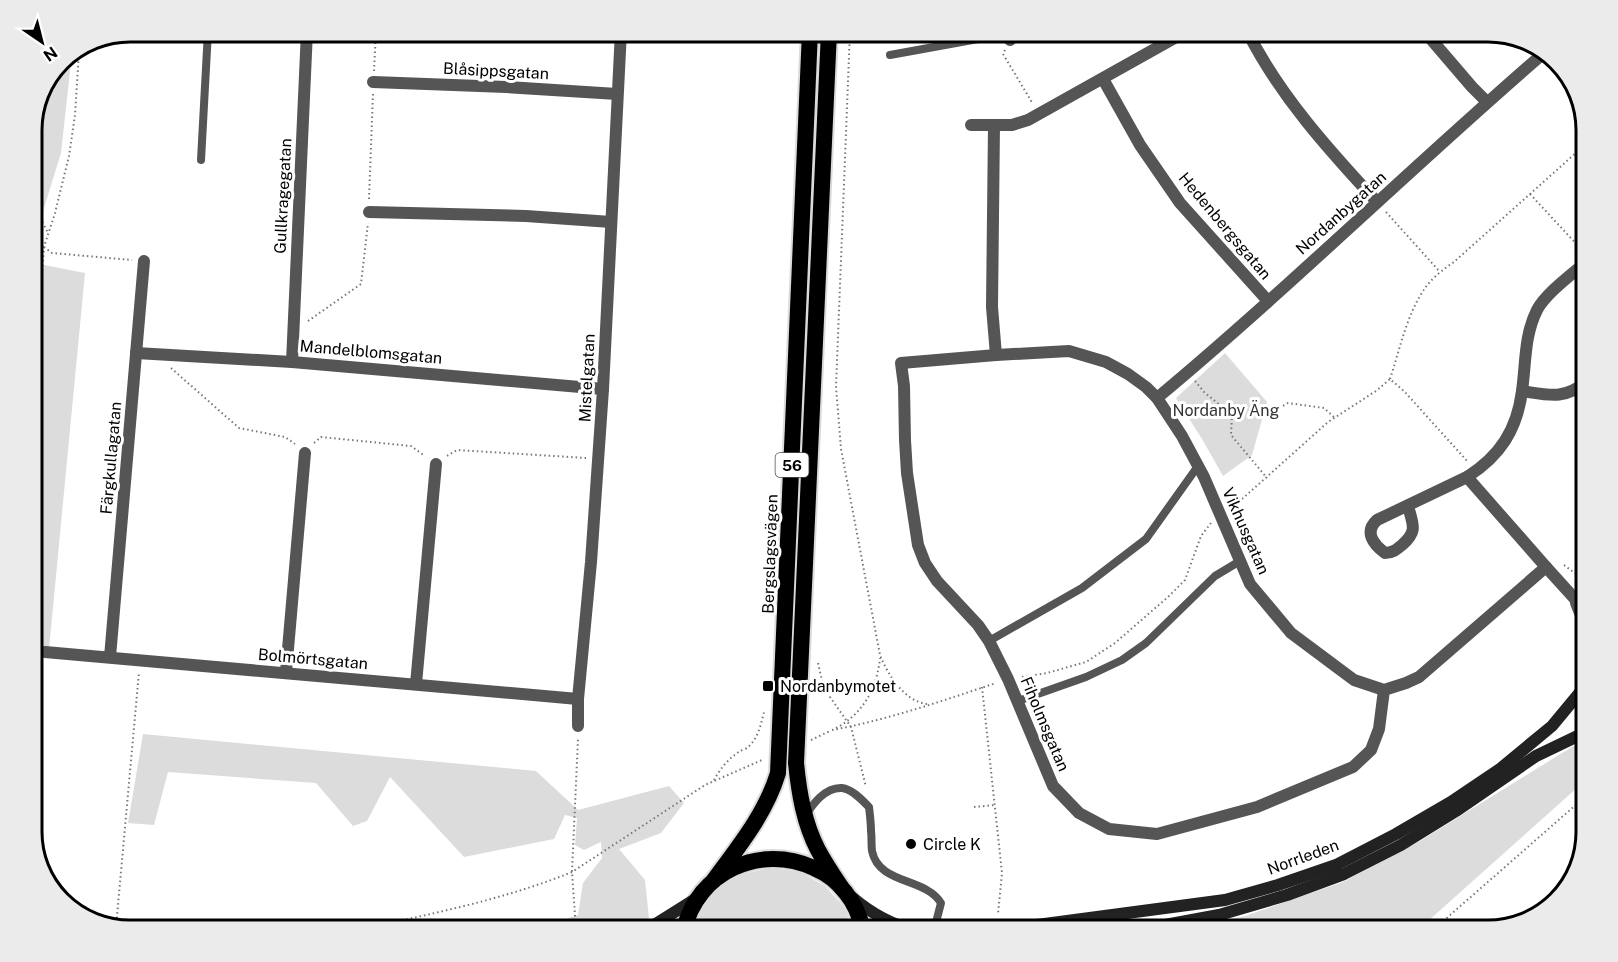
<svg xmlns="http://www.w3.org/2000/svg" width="1618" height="962" viewBox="0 0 1618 962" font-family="'Public Sans',sans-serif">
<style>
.green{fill:#dcdcdc}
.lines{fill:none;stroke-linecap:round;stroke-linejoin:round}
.trunk-casing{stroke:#dbdbdb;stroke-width:20}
.path{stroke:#777;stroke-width:2;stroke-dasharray:1.5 3;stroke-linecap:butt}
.service{stroke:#555;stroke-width:8}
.minor{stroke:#555;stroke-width:12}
.secondary{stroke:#222;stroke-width:12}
.trunk{stroke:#000;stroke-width:16}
.poi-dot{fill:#000;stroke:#fff;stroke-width:2}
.labels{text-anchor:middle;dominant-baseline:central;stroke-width:6;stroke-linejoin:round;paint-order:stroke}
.shield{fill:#fff;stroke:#4c4c4c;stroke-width:1.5}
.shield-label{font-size:15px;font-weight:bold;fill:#000}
.street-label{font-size:16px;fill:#000;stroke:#fff}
.park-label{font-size:16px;fill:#333;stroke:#fff}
.poi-label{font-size:16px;fill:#000;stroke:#fff;text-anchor:start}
.rim{fill:none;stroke:#000;stroke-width:3}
</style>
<rect width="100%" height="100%" fill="#fff"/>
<!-- green -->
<g class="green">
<path d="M80 52 71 62 61 153 35 237 32 240V124L61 60Z"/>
<path d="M32 261 34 263 85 273 49 649H32Z"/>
<path d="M1225 353 1267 402 1252 455 1223 476 1202 439 1176 398Z"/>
<path d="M143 734 536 771 578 810 669 786 684 803 661 833 619 849 645 880 649 918 626 930H551L553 923 578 915 583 883 602 858 601 842 584 850 575 845 577 818 565 815 554 839 464 857 390 777 367 821 353 826 316 783 168 772 154 825 128 823Z"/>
<path d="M1586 742V785L1578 787 1418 930H1180L1245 916 1343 882 1420 841 1575 745Z"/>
<path d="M771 868 800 872 825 886 845 908 853 930H693L698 914 716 890 742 874Z"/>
</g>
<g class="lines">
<!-- trunk casing -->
<g class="trunk-casing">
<g id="trunk">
<path d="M829 31 796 763C799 793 804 823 818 850 825 863 833 875 841 887"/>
<path d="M714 880C739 846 766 813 778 773L810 31"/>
<path d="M684 930C697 872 760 843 814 868 826 873 838 882 846 893 855 904 860 917 863 930"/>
</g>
</g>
<!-- path -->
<g class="path">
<path d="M850 31 836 387 841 449 880 655C888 675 904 701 927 704"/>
<path d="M1005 50 1003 54 1033 104"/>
<path d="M374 71 376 31"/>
<path d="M1530 194 1581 249"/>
<path d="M369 199 373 94"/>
<path d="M32 202 48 233"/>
<path d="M1386 212 1440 272"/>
<path d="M44 247 52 253 132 260"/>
<path d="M32 254 44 247"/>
<path d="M32 285 41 296"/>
<path d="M308 321 361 284 368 223"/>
<path d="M171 368 239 428 285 437 295 444"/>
<path d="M1390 379C1400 349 1408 308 1429 283 1436 275 1445 268 1454 262L1586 144"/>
<path d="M1195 381 1204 392 1232 415 1231 435 1267 478"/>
<path d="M1232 415 1239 410 1274 411 1288 403 1324 408 1335 418"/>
<path d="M32 423 44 247 55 213 69 156 75 115 79 52"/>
<path d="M314 443 321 437 411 446 425 456"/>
<path d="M447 456 457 450 586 458"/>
<path d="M1232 508 1328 422 1376 391 1390 379 1404 391 1468 462"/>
<path d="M1564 565 1576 574 1586 579"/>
<path d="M818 663 823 685 830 697 851 727 866 787"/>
<path d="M1022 677 1047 673 1086 662 1115 643 1168 597 1185 580 1201 536 1211 523"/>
<path d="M982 687 1002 873 998 914"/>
<path d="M836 728C863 714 877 688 880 658"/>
<path d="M832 730C887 720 942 701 996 683"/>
<path d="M811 740 830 731"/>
<path d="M714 780C720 769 729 758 740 751 742 750 746 749 748 747 758 739 761 724 764 712"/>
<path d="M974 807 995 805"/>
<path d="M116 927 139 672"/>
<path d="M358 930C430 914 503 900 572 872L705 785 762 760"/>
<path d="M576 930 572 872 578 739"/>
<path d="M1433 930 1586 796"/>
</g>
<!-- service -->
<g class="service">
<path d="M890 55 1011 33"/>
<path d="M201 160 208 31"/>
<path d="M989 641 1082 588 1146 539 1198 466"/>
<path d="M1018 701 1086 677 1122 660 1146 643 1215 576 1240 561"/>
<path d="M805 816C813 804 825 787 842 788 852 789 862 800 869 807 870 815 871 823 871 831 872 838 871 844 872 851 879 885 925 877 941 903L934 930"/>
</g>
<!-- minor -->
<g class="minor">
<path d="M1247 31C1280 96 1328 149 1377 202"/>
<path d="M1424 31 1472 87 1487 102"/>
<path d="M1010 40 1011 31"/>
<path d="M1103 79 1140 145 1180 203 1268 301"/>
<path d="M373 82 506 87 617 94"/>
<path d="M971 125H1012L1028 120 1187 31"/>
<path d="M994 125 992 307 996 355"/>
<path d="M369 212 526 216 611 222"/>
<path d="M136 353 292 362 603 389"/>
<path d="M292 362 307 31"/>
<path d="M1522 391C1549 395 1564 400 1586 382"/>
<path d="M1157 398C1290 287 1414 165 1545 52"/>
<path d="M1467 477 1546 567 1575 599 1586 610"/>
<path d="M1408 506C1413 525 1418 531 1402 545 1396 550 1392 553 1385 553 1373 544 1364 532 1377 520L1467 477C1500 456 1517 430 1522 391 1526 363 1524 336 1537 310 1545 294 1572 274 1586 262"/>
<path d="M1576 603 1586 628"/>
<path d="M45 652 578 699"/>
<path d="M110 657 144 261"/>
<path d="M286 672 305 453"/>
<path d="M416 684 436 464"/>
<path d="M1384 690 1379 729 1371 750 1353 767 1257 807 1157 834 1109 829 1079 813 1053 786 1008 679 989 641 978 625 937 581 925 563 918 545 907 473 905 440 904 386 901 363 996 355 1069 351 1106 362 1128 374 1146 387 1157 398 1182 436 1204 477 1250 584 1291 633 1354 680 1384 690 1406 683 1419 677 1546 567"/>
<path d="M578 726V699L591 562 603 389 621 31"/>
</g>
<!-- secondary -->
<g class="secondary">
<path d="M853 898C871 913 892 925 915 930"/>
<path d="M646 930 697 898"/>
<path d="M974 930 1037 925 1225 900 1278 885 1336 865 1396 834 1451 802 1500 769 1552 726 1586 685"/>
<path d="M1138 930 1219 915 1287 895 1344 874 1401 845 1456 811 1536 756 1586 732"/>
</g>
<!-- trunk -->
<use href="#trunk" class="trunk"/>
</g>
<!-- markers -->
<g class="poi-dot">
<rect x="762" y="680" width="12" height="12" rx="3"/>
<circle cx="911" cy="844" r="6"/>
</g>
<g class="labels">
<!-- shield labels -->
<rect class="shield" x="775.5" y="453" width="33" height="24" rx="4.5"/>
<g class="shield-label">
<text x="792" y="465">56</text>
</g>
<!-- street labels -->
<g class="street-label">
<text transform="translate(496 71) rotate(3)">Blåsippsgatan</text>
<text transform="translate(283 196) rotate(-87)">Gullkragegatan</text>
<text transform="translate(1341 213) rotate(-42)">Nordanbygatan</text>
<text transform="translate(1225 226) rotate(50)">Hedenbergsgatan</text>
<text transform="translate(371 352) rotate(5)">Mandelblomsgatan</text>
<text transform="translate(587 378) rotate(-87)">Mistelgatan</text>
<text transform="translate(111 458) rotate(-85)">Färgkullagatan</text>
<text transform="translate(1246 531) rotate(66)">Vikhusgatan</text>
<text transform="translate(770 554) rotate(-88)">Bergslagsvägen</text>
<text transform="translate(313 659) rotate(5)">Bolmörtsgatan</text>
<text transform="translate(1045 724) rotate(67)">Fiholmsgatan</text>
<text transform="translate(1303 857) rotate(-20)">Norrleden</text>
</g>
<!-- park labels -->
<g class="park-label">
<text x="1226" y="410">Nordanby Äng</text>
</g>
<!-- poi labels -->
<g class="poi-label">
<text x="780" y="686">Nordanbymotet</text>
<text x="923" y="844">Circle K</text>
</g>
</g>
<!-- crop -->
<path d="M0 0H1618V962H0ZM130 42H1488A88 88 0 0 1 1576 130V832A88 88 0 0 1 1488 920H130A88 88 0 0 1 42 832V130A88 88 0 0 1 130 42Z" fill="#ebebeb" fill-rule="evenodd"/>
<path class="rim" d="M130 42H1488A88 88 0 0 1 1576 130V832A88 88 0 0 1 1488 920H130A88 88 0 0 1 42 832V130A88 88 0 0 1 130 42Z"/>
<!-- north arrow -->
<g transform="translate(42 42) rotate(145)" stroke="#ffffff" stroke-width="4.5" paint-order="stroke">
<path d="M0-4.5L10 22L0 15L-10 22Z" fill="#000000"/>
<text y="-9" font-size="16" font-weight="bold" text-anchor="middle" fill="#000000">N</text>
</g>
</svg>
